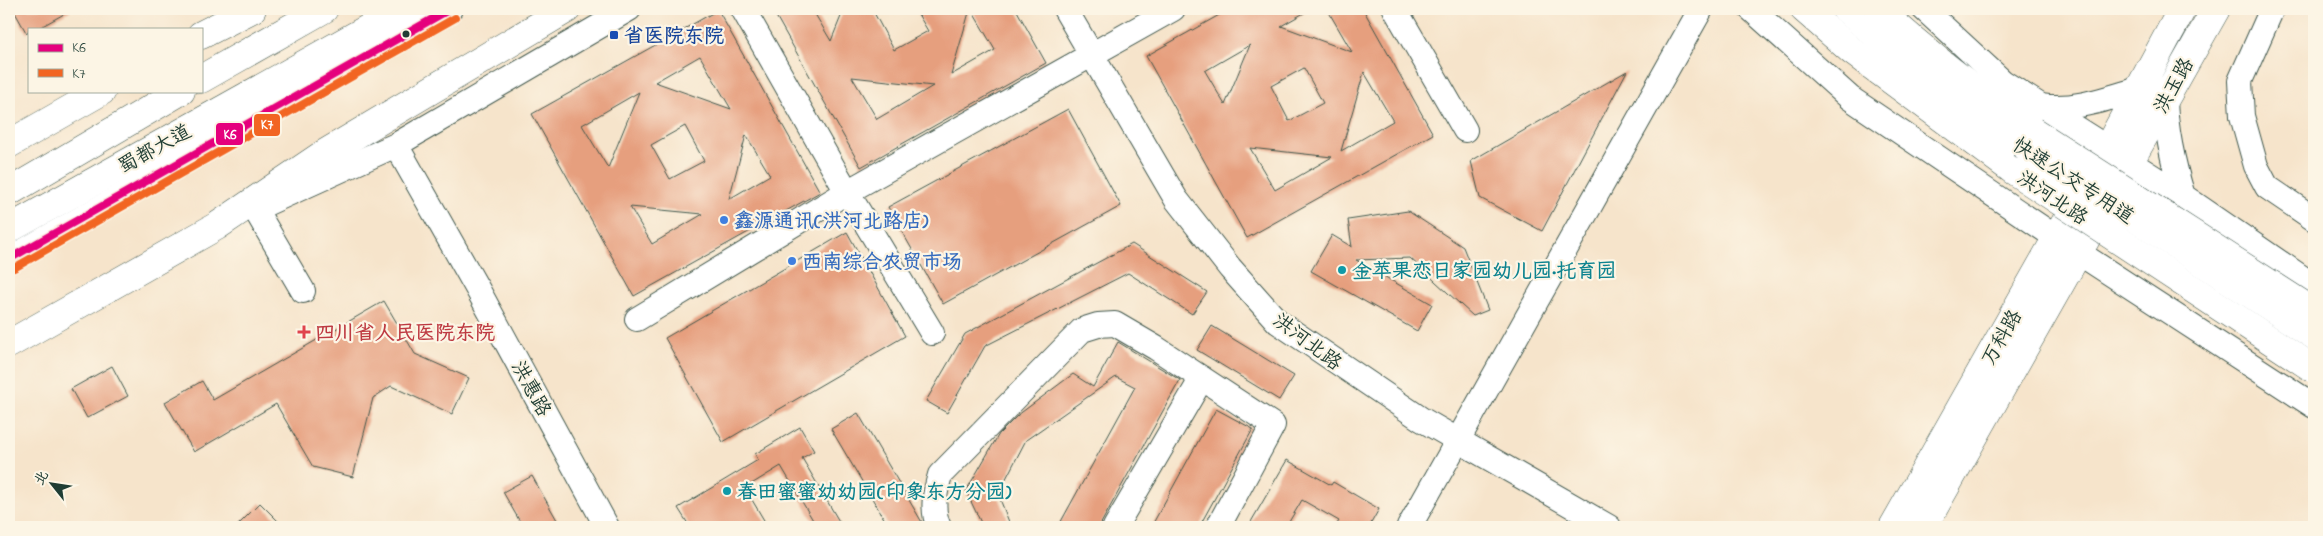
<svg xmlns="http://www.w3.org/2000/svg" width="2323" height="536" viewBox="0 0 2323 536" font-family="'Indie Flower','LXGW WenKai TC',sans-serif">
	<rect width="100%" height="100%" fill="#fcf5e5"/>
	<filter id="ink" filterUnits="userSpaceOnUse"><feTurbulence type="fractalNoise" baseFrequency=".02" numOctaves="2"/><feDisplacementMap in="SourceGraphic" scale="10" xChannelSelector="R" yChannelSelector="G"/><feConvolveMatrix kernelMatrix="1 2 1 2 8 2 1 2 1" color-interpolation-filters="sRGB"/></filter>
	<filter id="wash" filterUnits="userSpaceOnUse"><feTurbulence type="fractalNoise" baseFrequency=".0096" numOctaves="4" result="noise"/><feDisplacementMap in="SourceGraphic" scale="20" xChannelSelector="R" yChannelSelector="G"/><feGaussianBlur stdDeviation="1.12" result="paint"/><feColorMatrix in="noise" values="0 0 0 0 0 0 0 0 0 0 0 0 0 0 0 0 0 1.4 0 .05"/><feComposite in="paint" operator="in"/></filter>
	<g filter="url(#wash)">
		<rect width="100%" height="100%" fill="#f6e4cb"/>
		<g id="blocks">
			<path fill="#e69f7e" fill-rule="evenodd" d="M13 9H73L37 29H29L27 34Z
				M772 9H812L831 41 844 9H872L894 50 928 31 915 9H970L951 75 995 50 971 9H1016L1046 63 861 167ZM852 77 933 86 877 119Z
				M1230 9H1311L1281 26 1352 52 1327 9H1363L1433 134 1247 238 1146 56ZM1250 45 1225 105 1205 71ZM1304 68 1323 103 1289 121 1271 86ZM1364 72 1393 121 1341 151ZM1250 148 1332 157 1275 190Z
				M718 10 820 192 634 296 532 114ZM700 56 731 109 655 82ZM639 92 608 168 582 125ZM685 126 704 161 670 179 651 145ZM746 135 770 175 729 199ZM630 207 703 214 652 244Z
				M1627 71 1542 231 1480 198 1471 161Z
				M1068 109 1121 206 943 304 888 207Z
				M1408 211 1463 247 1488 310 1473 316 1410 258 1356 260 1432 304 1417 331 1311 271 1332 235 1352 247 1348 220Z
				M847 232 905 336 723 442 665 338Z
				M1132 244 1207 292 1192 314 1128 273 985 346 947 413 926 401 965 334Z
				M384 301 415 354 469 378 452 414 391 386 373 398 353 477 313 467 276 404 194 452 165 402 202 381 213 400Z
				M1212 326 1294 376 1279 400 1197 350Z
				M1118 342 1180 380 1099 527H1058L1135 387 1116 377 1026 440 998 494 1011 527H983L966 491 999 434 1018 415 1073 374 1093 387Z
				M112 366 128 396 87 418 71 389Z
				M1216 409 1253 429 1199 527H1151Z
				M858 413 923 524 924 527H889L831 429Z
				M800 427 814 451 802 458 840 523 832 527H817L781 466 745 488 768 527H690L678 508 758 460 755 454Z
				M1287 460 1331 485 1333 482 1379 509 1369 527H1335L1339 521 1302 500 1286 527H1248Z
				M532 476 561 527H523L503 492Z
				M260 503 284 527H236Z"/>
		</g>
	</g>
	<g filter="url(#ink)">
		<use href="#blocks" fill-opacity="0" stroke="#3f564b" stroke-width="1"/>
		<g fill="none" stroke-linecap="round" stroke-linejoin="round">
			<g stroke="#3f564b" stroke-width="26">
				<path id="minor" d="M743 9 847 192 932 333
					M1065 9 1176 199 1230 268 1278 322 1421 419 1609 527
					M1395 9 1465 130
					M1751 9 1850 98 2079 253 2314 406
					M1843 9C1898 59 1958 102 2020 145
					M1924 9 2003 82 2183 196 2314 286
					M2272 9 2240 81 2242 116 2256 166 2267 187 2314 219
					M2165 100C2166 133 2173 163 2183 196
					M2042 106C2074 111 2108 98 2139 89
					M396 145 477 288 607 527
					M257 208 396 145 629 9
					M255 209 303 291
					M9 259 450 9
					M637 319 847 192 1173 9
					M939 527C931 510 935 492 940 475L1082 330 1098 325 1115 324 1156 348 1273 425 1218 527
					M1115 527 1202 378
					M1409 527 1701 9"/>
			</g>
			<g stroke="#3f564b" stroke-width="29">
				<path id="major" d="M1804 9 1852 51 2014 171
					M1878 9C1926 53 1978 93 2033 131
					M201 35 252 9
					M9 144 102 91
					M9 344 217 226 322 155 567 9
					M1893 527 2108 147 2182 9
					M1923 527 2216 9"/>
			</g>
			<g stroke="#3f564b" stroke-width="29">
				<path id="highway" d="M201 79 324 9
					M9 192 181 91
					M9 229 403 9"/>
			</g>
			<use href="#minor" stroke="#fff" stroke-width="24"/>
			<use href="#major" stroke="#fff" stroke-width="28"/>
			<use href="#highway" stroke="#fff" stroke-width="28"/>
			<g stroke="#3f564b" stroke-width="26" stroke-linecap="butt">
				<path id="minor-bridge" d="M2020 145 2314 338"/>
			</g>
			<g stroke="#3f564b" stroke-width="29" stroke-linecap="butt">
				<path id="major-bridge" d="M2033 131 2314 312
					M2014 171 2314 369"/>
			</g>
			<use href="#minor-bridge" stroke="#fff" stroke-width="24"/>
			<use href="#major-bridge" stroke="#fff" stroke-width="28"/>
			<g stroke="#fcf5e5" stroke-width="11">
				<path id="bus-1" d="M9 259 450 9"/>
			</g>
			<g stroke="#fcf5e5" stroke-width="11">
				<path id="bus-2" d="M14 268 455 18"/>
			</g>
			<use href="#bus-1" stroke="#e5007d" stroke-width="8"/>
			<use href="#bus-2" stroke="#f26522" stroke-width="8"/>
		</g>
	</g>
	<circle fill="#1f3d34" stroke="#fcf5e5" stroke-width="2" cx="406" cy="34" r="4.5"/>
	<rect fill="#1a4fb4" stroke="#fcf5e5" stroke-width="2" x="609" y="30" width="10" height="10" rx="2.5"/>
	<g fill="#3f7fe0" stroke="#fcf5e5" stroke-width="2">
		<circle cx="724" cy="220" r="5"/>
		<circle cx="792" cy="261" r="5"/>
	</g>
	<g fill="#0f9aa8" stroke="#fcf5e5" stroke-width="2">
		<circle cx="1342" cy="270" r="5"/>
		<circle cx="727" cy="491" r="5"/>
	</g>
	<path fill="#e0444e" stroke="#fcf5e5" stroke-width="2" d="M301.5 324.5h5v5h5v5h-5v5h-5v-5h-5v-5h5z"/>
	<g text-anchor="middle" stroke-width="4.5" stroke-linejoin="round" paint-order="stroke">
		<g font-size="20" font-weight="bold" fill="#164399" stroke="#fcf5e5" text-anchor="start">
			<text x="624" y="42">省医院东院</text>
		</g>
		<g font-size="20" fill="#1f3d34" stroke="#fcf5e5">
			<text transform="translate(2173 85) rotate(-61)" y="7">洪玉路</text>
			<text transform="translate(154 148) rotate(-29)" y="7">蜀都大道</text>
			<text transform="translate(2074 180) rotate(33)" y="7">快速公交专用道</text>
			<text transform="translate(2053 197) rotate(34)" y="7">洪河北路</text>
			<text transform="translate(2001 337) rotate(-60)" y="7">万科路</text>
			<text transform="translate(1308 341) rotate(37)" y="7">洪河北路</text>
			<text transform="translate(532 388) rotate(61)" y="7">洪惠路</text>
		</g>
		<g font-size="20" font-weight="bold" fill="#366cbe" stroke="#fcf5e5" text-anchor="start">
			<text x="734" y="227">鑫源通讯(洪河北路店)</text>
			<text x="802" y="268">西南综合农贸市场</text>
		</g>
		<g font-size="20" font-weight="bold" fill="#0d838f" stroke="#fcf5e5" text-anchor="start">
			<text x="1352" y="277">金苹果恋日家园幼儿园·托育园</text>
			<text x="737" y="498">春田蜜蜜幼幼园(印象东方分园)</text>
		</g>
		<g font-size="20" font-weight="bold" fill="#be3a42" stroke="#fcf5e5" text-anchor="start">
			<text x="315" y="339">四川省人民医院东院</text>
		</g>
	</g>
	<g stroke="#fcf5e5" stroke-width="2">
		<rect x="253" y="113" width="28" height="24" rx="5" fill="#f26522"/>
		<rect x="215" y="122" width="29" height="24" rx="5" fill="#e5007d"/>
	</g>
	<g font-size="14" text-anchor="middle" font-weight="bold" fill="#fff">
		<text x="267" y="129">K7</text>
		<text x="230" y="139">K6</text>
	</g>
	<rect width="2323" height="536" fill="none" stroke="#fcf5e5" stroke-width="30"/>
	<rect x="28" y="28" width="175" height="65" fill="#fcf5e5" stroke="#a4ab9e"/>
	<rect x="38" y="44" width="25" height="8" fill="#e5007d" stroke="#a4ab9e"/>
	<text x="72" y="52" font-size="15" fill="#1f3d34">K6</text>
	<rect x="38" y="69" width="25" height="8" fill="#f26522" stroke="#a4ab9e"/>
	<text x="72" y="78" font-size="15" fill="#1f3d34">K7</text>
	<g transform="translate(52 484) rotate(300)" stroke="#fcf5e5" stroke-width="4" paint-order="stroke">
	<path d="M0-4L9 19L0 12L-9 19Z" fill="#1f3d34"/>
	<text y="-8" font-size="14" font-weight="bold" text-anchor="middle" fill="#1f3d34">北</text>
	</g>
</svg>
